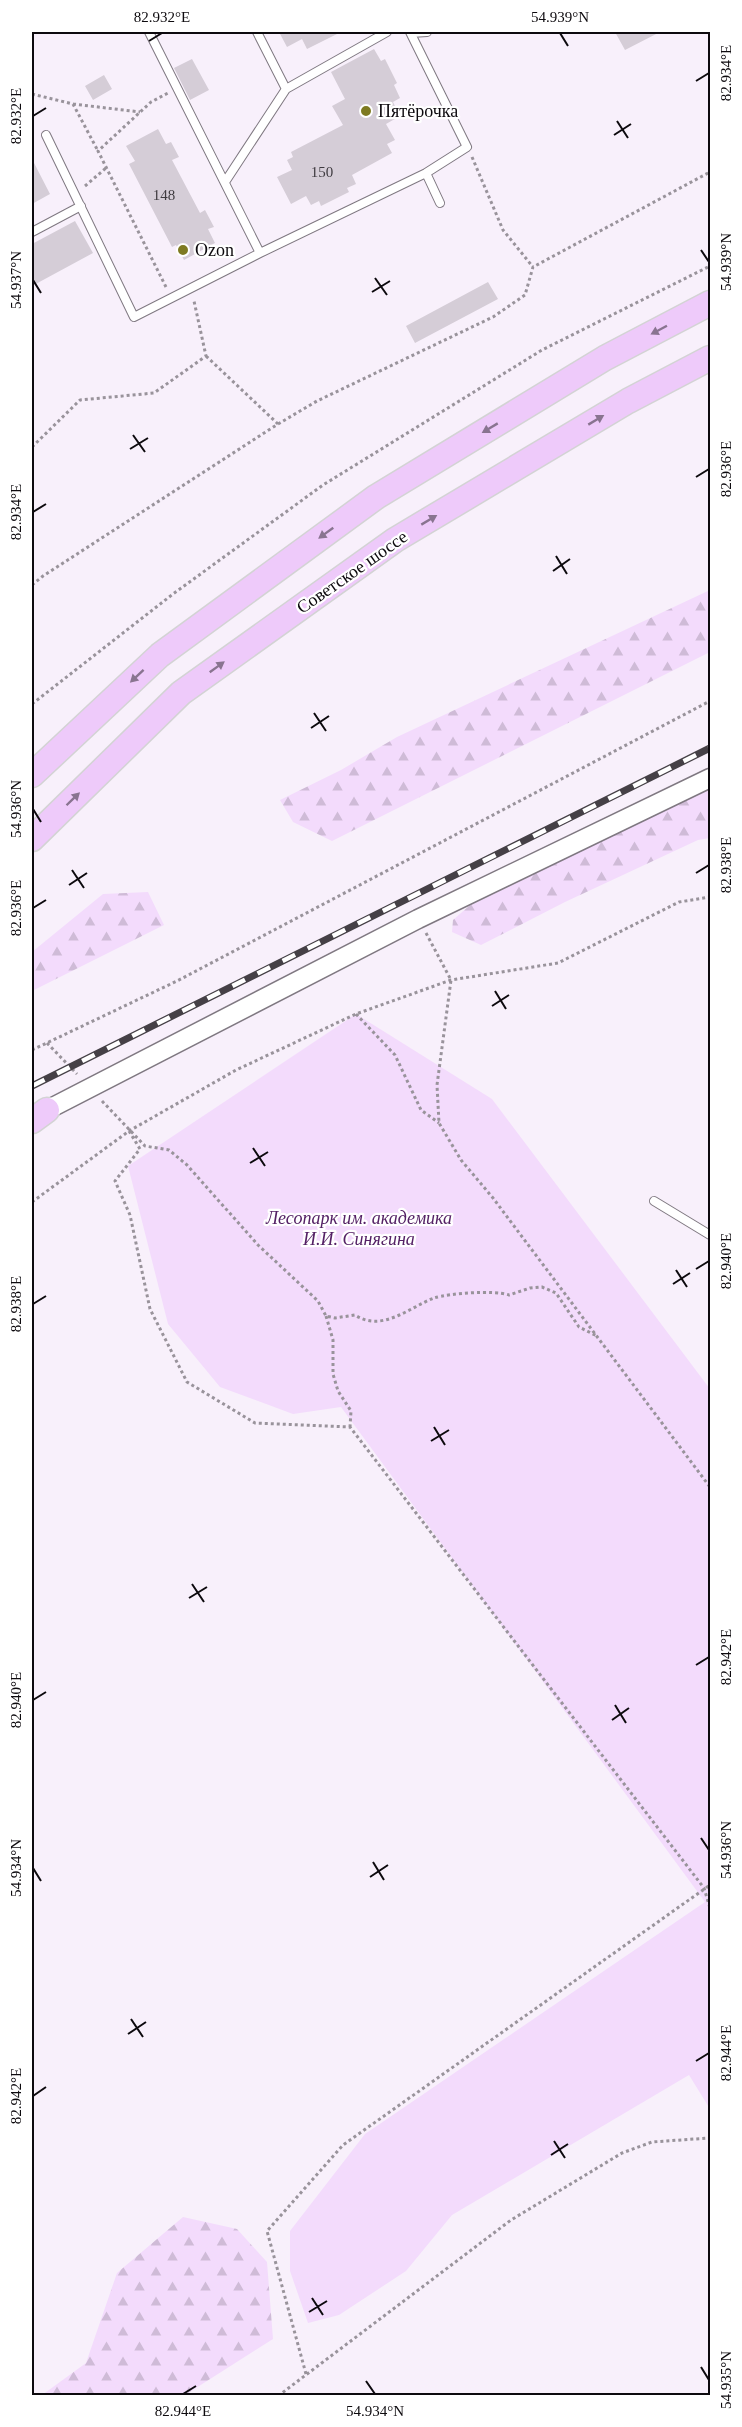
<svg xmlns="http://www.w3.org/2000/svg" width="742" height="2427" viewBox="0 0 742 2427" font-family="'Times New Roman',serif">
	<defs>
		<pattern id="forest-firs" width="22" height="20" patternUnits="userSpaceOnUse" patternTransform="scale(1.5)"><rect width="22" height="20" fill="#f3dbfc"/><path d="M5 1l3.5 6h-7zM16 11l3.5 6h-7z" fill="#cfbbd7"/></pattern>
	</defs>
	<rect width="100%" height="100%" fill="#f8f0fb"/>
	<path fill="#f3dbfc" d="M356 1014 492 1099 710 1389V2109L689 2075 452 2215 406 2271 339 2315 308 2323 290 2271V2231L365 2134 705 1902 341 1407 293 1414 220 1387 168 1324 128 1166Z"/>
	<path fill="url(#forest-firs)" d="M710 590V652L332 841 293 822 280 800 341 770 397 737Z
		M710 788V838L698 840 565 902 481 945 452 932 453 920 469 906Z
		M148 892 164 925 32 991V952L103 894Z
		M183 2217 237 2229 267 2262 273 2339 185 2395H42L86 2363 117 2273Z"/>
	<path fill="#d5cdd7" d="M279 32H341L307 49 302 39 287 47Z
		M615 32H660L625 50Z
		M374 49 381 61 385 59 397 83 394 85 400 98 393 102 400 116 386 124 395 140 387 144 392 153 352 175 356 184 347 188 349 192 321 206 319 201 311 205 306 196 291 204 277 177 292 170 287 160 293 157 291 152 343 125 332 106 345 99 331 72Z
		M192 59 209 90 190 100 174 68Z
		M104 75 112 89 93 100 85 86Z
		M158 129 166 144 171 142 179 157 172 160 200 213 205 210 214 227 208 229 215 243 184 260 176 245 172 247 129 164 135 161 126 146Z
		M32 159 50 194 32 204Z
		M75 221 93 253 32 286V244Z
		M488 282 498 299 415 343 406 326Z"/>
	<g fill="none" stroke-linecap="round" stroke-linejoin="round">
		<g stroke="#7f7881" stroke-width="10">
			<path id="service" d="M149 32 260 253
				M257 32 286 89 387 32
				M411 33 427 32
				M46 135 134 317 260 253 426 173 467 147 410 32
				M426 173 440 203
				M225 182 286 89
				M32 232 81 206
				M654 1201 710 1235"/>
		</g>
		<g stroke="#7f7881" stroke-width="21">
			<path id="tertiary" d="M47 1110 418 919 710 778"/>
		</g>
		<g stroke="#d3d3d4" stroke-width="27">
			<path id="trunk" d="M32 775 160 655 376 497 605 358 710 303
				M32 839 181 693 395 540 628 401 710 358
				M32 1121 47 1110"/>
		</g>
		<path stroke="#99939b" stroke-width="3" stroke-dasharray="3 3" stroke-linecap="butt" d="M32 94 73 104 98 151
			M73 104 140 112
			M472 157 503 230 533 267
			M85 186 106 168
			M166 287 98 151 151 102 168 93
			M278 424 317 401 493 317 525 295 533 267 710 172
			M32 447 80 400 154 393 206 356 194 301
			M32 585 43 576 278 424 206 356
			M32 704 173 594 323 485 542 350 710 266
			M426 933 451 980 437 1085 439 1123 461 1160 493 1198 710 1487
			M356 1014 395 1055 421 1110 439 1123
			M47 1043 77 1074
			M32 1050 177 981 710 701
			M102 1101 145 1146 169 1150 187 1165 258 1245 318 1301 326 1316 335 1318 355 1315C382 1333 410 1307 434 1298 450 1293 495 1290 509 1295L530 1288 542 1287 556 1293 579 1327 597 1336
			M129 1131 140 1149 115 1181 130 1215 150 1309 187 1382 255 1423 350 1427 704 1888 710 1908
			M32 1202 129 1131 236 1070 356 1014 451 980 558 963 679 902 710 897
			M326 1316 333 1340V1374L338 1391 351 1411 350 1427
			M306 2374 267 2231 343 2145 710 1885
			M278 2396 511 2220 622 2153 652 2142 709 2138"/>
		<use href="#service" stroke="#fff" stroke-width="8"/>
		<use href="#tertiary" stroke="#fff" stroke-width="18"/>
		<use href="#trunk" stroke="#eecafa" stroke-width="24"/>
		<g stroke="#454046" stroke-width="7">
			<path id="rail" d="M32 1086 710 748"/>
		</g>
		<use href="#rail" stroke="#fff" stroke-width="4.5" stroke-dasharray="14" stroke-linecap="butt"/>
	</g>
	<defs><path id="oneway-solid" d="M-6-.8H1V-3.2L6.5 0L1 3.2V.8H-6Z" transform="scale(1.5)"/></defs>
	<g fill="#897490">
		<use href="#oneway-solid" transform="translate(659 330) rotate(152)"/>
		<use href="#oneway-solid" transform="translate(596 420) rotate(-31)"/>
		<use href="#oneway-solid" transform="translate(490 428) rotate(149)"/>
		<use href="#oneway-solid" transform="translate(429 520) rotate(-31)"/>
		<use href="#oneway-solid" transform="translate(326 533) rotate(144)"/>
		<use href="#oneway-solid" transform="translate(217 667) rotate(-36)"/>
		<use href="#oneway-solid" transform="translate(137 676) rotate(137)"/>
		<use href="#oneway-solid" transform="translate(73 799) rotate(-44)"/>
	</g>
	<path fill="none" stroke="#0d0a0e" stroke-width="2" d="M560 33 568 46M149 41 162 33M696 81 709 73M33 116 46 108M617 121 628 138M614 135 631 124M701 250 709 262M375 278 387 295M33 280 41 293M372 292 390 281M133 435 145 452M130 449 148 438M696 477 709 469M33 512 46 504M556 556 567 574M553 571 570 559M314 713 326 731M311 728 329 716M33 809 41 822M72 870 84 888M696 873 709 865M69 885 87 873M33 908 46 900M495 991 506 1009M492 1006 509 995M253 1148 265 1166M250 1163 268 1152M696 1269 709 1261M676 1270 687 1287M673 1284 690 1273M33 1304 46 1296M434 1427 445 1445M431 1441 449 1430M192 1584 204 1602M189 1598 207 1587M696 1665 709 1657M33 1700 46 1692M615 1705 626 1723M612 1720 629 1708M701 1838 709 1850M373 1862 384 1880M33 1868 41 1881M370 1877 388 1865M131 2019 143 2037M128 2034 146 2022M696 2061 709 2053M33 2096 46 2087M554 2141 565 2158M551 2155 568 2144M312 2298 323 2315M309 2312 327 2301M701 2367 709 2380M366 2381 375 2394M183 2394 196 2386"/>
	<g fill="#7e7a21" stroke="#fff" stroke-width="2">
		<circle cx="366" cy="111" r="6"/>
		<circle cx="183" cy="250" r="6"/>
	</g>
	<g text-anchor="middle" stroke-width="4.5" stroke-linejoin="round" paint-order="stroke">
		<g font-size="15" fill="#3f3b40">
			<text x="322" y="177">150</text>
			<text x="164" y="200">148</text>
		</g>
		<g font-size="18" fill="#0d0a0e" stroke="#fff" text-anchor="start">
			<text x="378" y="117">Пятёрочка</text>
			<text x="195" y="256">Ozon</text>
		</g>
		<g font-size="18" fill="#0d0a0e" stroke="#fff">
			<text transform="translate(352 572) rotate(-35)" y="6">Советское шоссе</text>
		</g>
		<g font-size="18" font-style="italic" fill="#542165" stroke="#fff">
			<text x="359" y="1224">Лесопарк им. академика<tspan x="359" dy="21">И.И. Синягина</tspan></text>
		</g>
	</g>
	<rect width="742" height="2427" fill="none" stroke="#ffffff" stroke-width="66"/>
	<rect x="33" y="33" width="676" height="2361" fill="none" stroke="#0d0a0e" stroke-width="2"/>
	<g font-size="15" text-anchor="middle" fill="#0d0a0e">
		<text x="162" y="22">82.932°E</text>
		<text x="560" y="22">54.939°N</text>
		<text transform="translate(726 73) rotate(-90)" y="5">82.934°E</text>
		<text transform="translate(16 116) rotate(-90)" y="5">82.932°E</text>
		<text transform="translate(726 262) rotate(-90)" y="5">54.939°N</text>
		<text transform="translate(16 280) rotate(-90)" y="5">54.937°N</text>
		<text transform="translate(726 469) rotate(-90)" y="5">82.936°E</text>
		<text transform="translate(16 512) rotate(-90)" y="5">82.934°E</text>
		<text transform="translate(16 809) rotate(-90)" y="5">54.936°N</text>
		<text transform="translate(726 865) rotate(-90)" y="5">82.938°E</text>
		<text transform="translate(16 908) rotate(-90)" y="5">82.936°E</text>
		<text transform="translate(726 1261) rotate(-90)" y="5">82.940°E</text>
		<text transform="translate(16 1304) rotate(-90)" y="5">82.938°E</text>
		<text transform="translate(726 1657) rotate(-90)" y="5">82.942°E</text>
		<text transform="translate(16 1700) rotate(-90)" y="5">82.940°E</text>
		<text transform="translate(726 1850) rotate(-90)" y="5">54.936°N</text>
		<text transform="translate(16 1868) rotate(-90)" y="5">54.934°N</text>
		<text transform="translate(726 2053) rotate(-90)" y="5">82.944°E</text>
		<text transform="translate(16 2096) rotate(-90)" y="5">82.942°E</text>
		<text transform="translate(726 2380) rotate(-90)" y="5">54.935°N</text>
		<text x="183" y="2416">82.944°E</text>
		<text x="375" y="2416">54.934°N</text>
	</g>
</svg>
